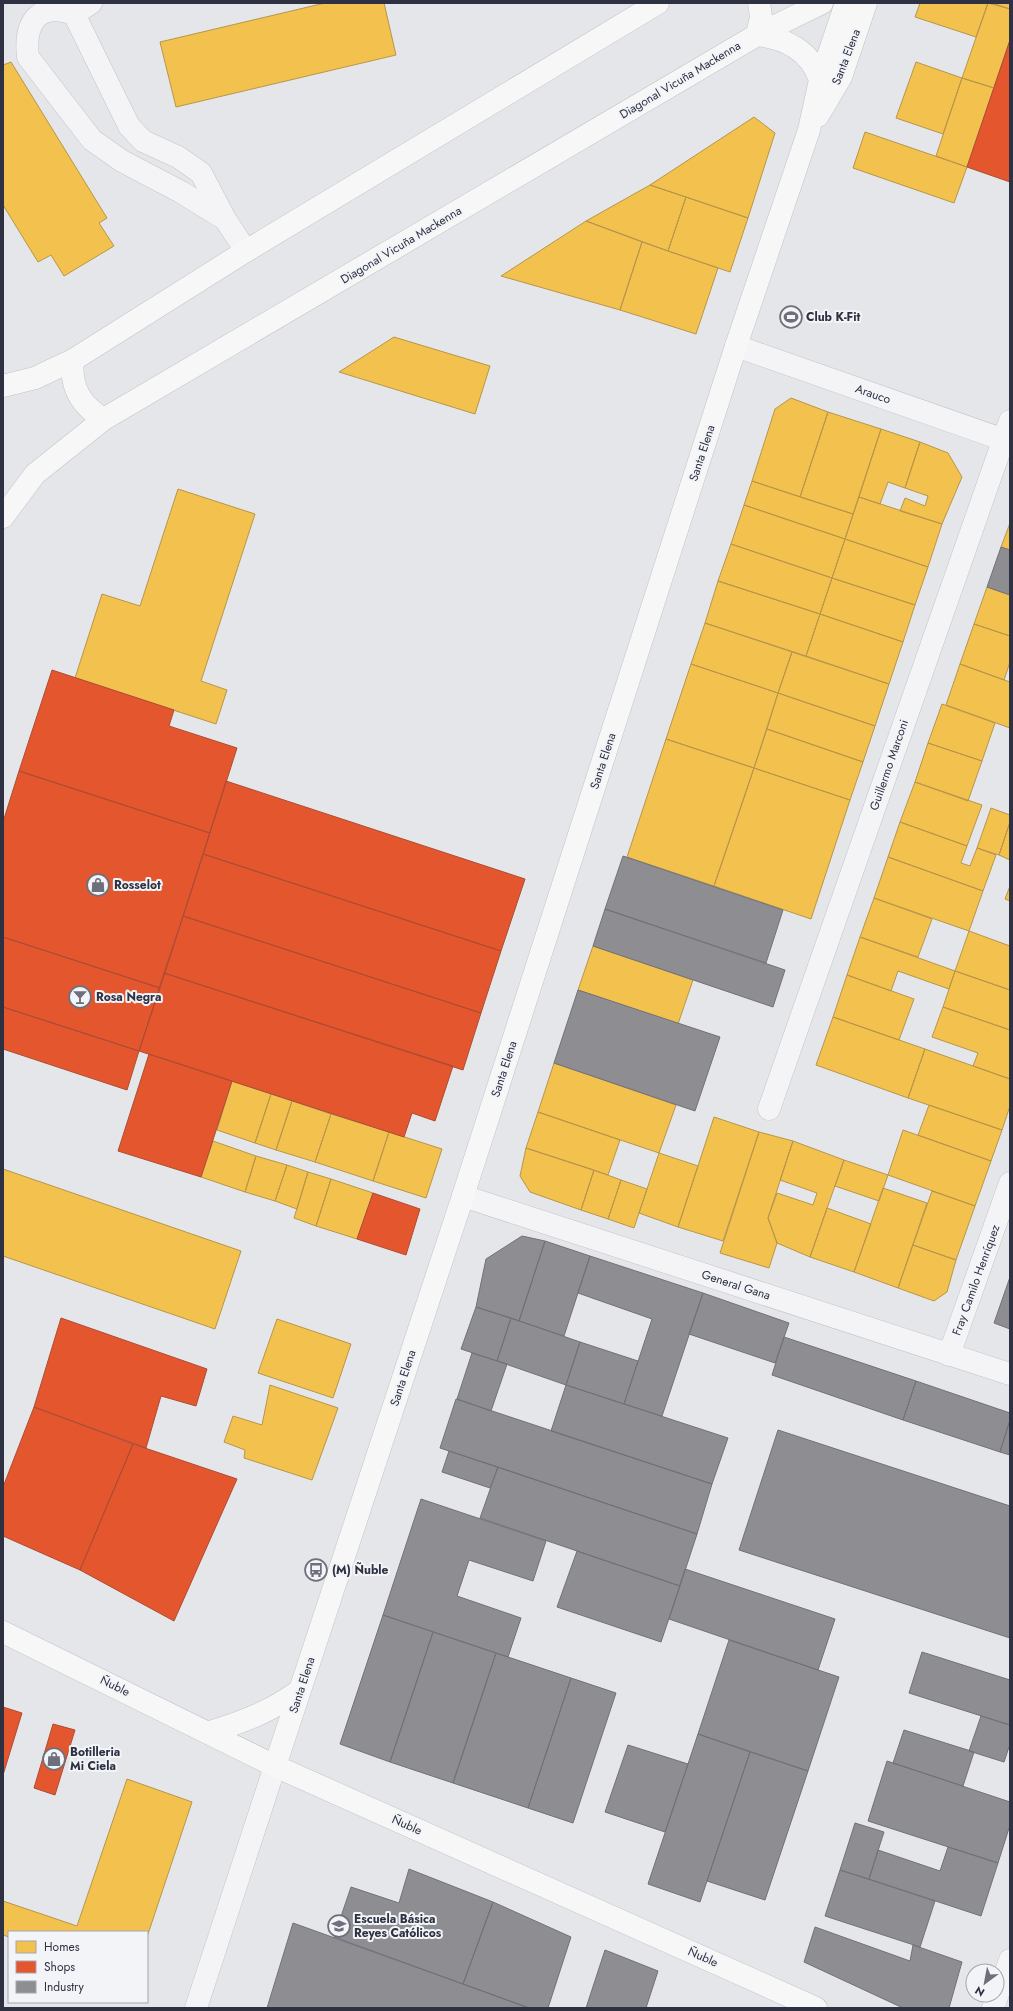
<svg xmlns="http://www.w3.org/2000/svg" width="1013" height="2011" viewBox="0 0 1013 2011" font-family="Jost,sans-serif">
	<rect width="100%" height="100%" fill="#e5e6e9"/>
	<path fill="#f2c14e" stroke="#b7964a" d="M325 3H384L396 55 176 107 160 42Z
		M920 3H988L976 37 915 17Z
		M988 3 1010 9V40L994 88 962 78Z
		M992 3H1010V9Z
		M11 62 107 218 99 223 114 246 64 276 51 255 38 262 3 205V65Z
		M916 62 962 78 943 134 896 118Z
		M962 78 994 88 967 167 936 156Z
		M754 117 775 133 748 218 650 185Z
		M865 132 967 167 954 203 853 168Z
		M650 185 686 197 668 251 586 221Z
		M686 197 748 218 730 272 668 251Z
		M586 221 642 242 620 310 501 276Z
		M642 242 718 268 696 334 620 310Z
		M394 337 490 366 475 414 339 372Z
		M791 398 828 412 800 497 752 481 775 409Z
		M828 412 881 429 853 514 800 497Z
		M881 429 920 442 905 488 888 482 880 504 859 497Z
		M920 442 948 453 962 477 942 524 900 511 905 498 925 506 928 496 905 488Z
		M752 481 853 514 845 539 744 505Z
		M178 489 255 514 201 681 227 690 216 724 75 678 102 594 140 606Z
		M859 497 942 524 928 567 845 539Z
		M744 505 845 539 832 578 731 544Z
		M1010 523V550L1001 547Z
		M845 539 928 567 915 605 832 578Z
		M731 544 832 578 820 614 718 581Z
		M832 578 915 605 903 642 820 614Z
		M718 581 820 614 806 656 705 623Z
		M987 587 1010 595V636L974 624Z
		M820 614 903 642 889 684 806 656Z
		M705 623 792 652 778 693 691 664Z
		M974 624 1010 636V662L1004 680 960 664Z
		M792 652 889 684 875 726 778 693Z
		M691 664 778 693 754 768 666 739Z
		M960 664 1010 682V728L946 705Z
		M778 693 875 726 863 762 767 729Z
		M942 704 995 723 982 761 928 743Z
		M767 729 863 762 850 800 754 768Z
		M666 739 754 768 714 886 627 857Z
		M928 743 982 761 968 801 915 782Z
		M754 768 850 800 811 919 714 886Z
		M915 782 982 805 967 846 900 822Z
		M991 808 1010 815V822L999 855 977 848Z
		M900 822 967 846 961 863 970 866 977 848 996 855 983 891 888 857Z
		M1010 822V860L999 855Z
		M888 857 983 891 969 931 874 898Z
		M1010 886V901L1005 899Z
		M874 898 932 919 918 957 860 937Z
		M969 931 1010 946V990L955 971Z
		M860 937 955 971 949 989 898 971 891 991 847 975Z
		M593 946 693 980 678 1024 578 990Z
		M955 971 1010 990V1030L943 1007Z
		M847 975 914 999 899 1040 833 1017Z
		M943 1007 1010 1030V1079L973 1066 978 1053 932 1037Z
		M833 1017 925 1049 908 1098 816 1065Z
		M925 1049 1010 1079V1106L1002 1130 908 1098Z
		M554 1063 676 1105 659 1153 538 1112Z
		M232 1081 271 1094 255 1143 217 1130Z
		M271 1094 292 1101 276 1150 255 1143Z
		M292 1101 331 1114 315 1162 276 1150Z
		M929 1105 1002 1130 991 1161 918 1135Z
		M538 1112 620 1140 608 1175 526 1148Z
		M331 1114 389 1132 373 1181 315 1162Z
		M714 1117 759 1132 723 1241 678 1227Z
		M903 1130 991 1161 975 1206 888 1175Z
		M389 1132 442 1149 426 1198 373 1181Z
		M759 1132 793 1141 768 1218 777 1243 769 1268 720 1253Z
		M213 1141 256 1156 245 1192 201 1177Z
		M793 1141 844 1160 810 1257 777 1243 768 1218 777 1193 813 1205 817 1193 780 1180Z
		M526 1148 594 1170 581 1210 530 1192 520 1176Z
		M659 1153 698 1166 678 1227 639 1213Z
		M256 1156 287 1165 275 1201 245 1192Z
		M844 1160 888 1175 879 1201 835 1186Z
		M287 1165 308 1172 297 1209 275 1201Z
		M3 1169 241 1251 215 1329 3 1256Z
		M594 1170 621 1180 608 1219 581 1210Z
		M308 1172 331 1179 316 1226 294 1218Z
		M331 1179 373 1193 357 1239 316 1226Z
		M621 1180 647 1189 634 1228 608 1219Z
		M883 1188 927 1203 898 1288 854 1272Z
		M932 1191 975 1206 956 1260 913 1245Z
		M827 1208 871 1224 854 1272 810 1257Z
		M913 1245 956 1260 947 1292 934 1301 898 1288Z
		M277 1319 351 1344 333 1398 258 1373Z
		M270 1385 338 1408 312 1480 244 1458 245 1450 224 1442 233 1416 262 1425Z
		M127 1779 192 1802 147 1937V1932H9V1937L3 1935V1901L77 1926Z"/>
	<path fill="#e4572e" stroke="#ad4c34" d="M1010 40V182L967 167Z
		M52 670 174 710 169 726 237 748 210 833 19 771Z
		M19 771 210 833 160 988 3 937V822Z
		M226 781 525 879 501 951 203 854Z
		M203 854 501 951 481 1013 183 916Z
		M183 916 481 1013 463 1070 164 973Z
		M3 937 160 988 139 1051 3 1007Z
		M164 973 453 1066 435 1121 412 1113 404 1137 139 1051Z
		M3 1007 139 1051 127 1090 3 1049Z
		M149 1054 232 1081 201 1177 118 1151Z
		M373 1193 420 1209 406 1255 357 1239Z
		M61 1318 207 1369 196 1406 161 1396 146 1448 34 1407Z
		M34 1407 133 1444 80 1570 3 1536V1487Z
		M133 1444 237 1479 174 1621 80 1570Z
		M3 1707 22 1713 3 1775Z
		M53 1724 75 1730 55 1795 34 1788Z"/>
	<path fill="#8d8d92" stroke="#70717a" d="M1001 547 1010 550V595L987 587Z
		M623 856 783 910 766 963 605 909Z
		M605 909 785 970 773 1007 593 946Z
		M578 990 720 1037 695 1111 554 1063Z
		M522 1236 545 1241 519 1321 476 1307 486 1259Z
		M545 1241 590 1256 564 1336 519 1321Z
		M590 1256 703 1293 662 1416 624 1404 652 1319 578 1293Z
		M1010 1277V1329L994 1323Z
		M703 1293 789 1323 775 1363 689 1334Z
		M476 1307 511 1318 497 1361 461 1349Z
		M511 1318 580 1342 566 1385 497 1361Z
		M784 1337 916 1381 903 1420 772 1375Z
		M580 1342 638 1361 624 1404 566 1385Z
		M472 1353 507 1364 491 1411 457 1399Z
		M916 1381 1010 1413V1420L1000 1452 903 1420Z
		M566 1385 728 1438 712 1484 551 1431Z
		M456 1399 712 1484 697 1534 440 1448Z
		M1010 1420V1455L1000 1452Z
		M778 1430 1010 1506V1638L739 1550Z
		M449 1451 498 1467 490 1488 442 1472Z
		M498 1467 697 1534 680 1586 480 1518Z
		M421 1499 546 1541 533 1581 469 1560 457 1596 521 1618 508 1657 383 1615Z
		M577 1551 680 1586 661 1642 557 1607Z
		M685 1569 835 1619 818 1670 669 1619Z
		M383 1615 433 1632 390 1762 340 1744Z
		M433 1632 496 1653 453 1783 390 1762Z
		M729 1640 839 1677 808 1771 698 1734Z
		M922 1652 1010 1680V1725L909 1693Z
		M496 1653 571 1678 528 1808 453 1783Z
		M571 1678 616 1693 573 1823 528 1808Z
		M981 1716 1010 1725V1744L1004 1762 969 1751Z
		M904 1730 974 1752 963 1786 893 1763Z
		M698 1734 750 1752 700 1902 648 1884Z
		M628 1745 688 1764 665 1832 605 1812Z
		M750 1752 808 1771 765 1900 707 1881Z
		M887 1761 1010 1802V1825L998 1863 868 1821Z
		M855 1823 884 1832 869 1879 840 1870Z
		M948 1847 998 1863 981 1916 869 1879 878 1850 940 1871Z
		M409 1869 493 1902 463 1984 334 1937 351 1887 399 1903Z
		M840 1870 935 1901 920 1947 825 1916Z
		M493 1902 571 1937 548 2008H529L463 1984Z
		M293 1923 463 1984 529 2008H267Z
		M815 1927 910 1961 913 1945 962 1962 949 2008H903L804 1962Z
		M605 1950 658 1971 646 2008H586Z"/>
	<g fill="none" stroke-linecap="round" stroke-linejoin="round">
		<g stroke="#c3c4c7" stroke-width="23">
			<path id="minor" d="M74 14 91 3
				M225 219 181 192 122 161 92 140 28 57C24 23 38 1 74 14L129 126 143 141 178 157 201 173 225 219 246 251
				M736 346 1010 442
				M769 1109 1010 421
				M463 1196 1010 1374
				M949 1355 1010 1183
				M196 2008 275 1766
				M993 2008 1010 1960"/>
		</g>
		<g stroke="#c2c3c6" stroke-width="23">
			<path id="major" d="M757 35C785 38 811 51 820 80
				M757 35 761 17 759 3
				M818 116 841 77 866 3
				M73 360C70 387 81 406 104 419
				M3 386 35 378 73 360 246 251 658 3
				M3 517 35 474 104 419 757 35 822 3
				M3 1632 275 1766 816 2008
				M210 1732C243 1722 272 1711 300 1690
				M275 1766 463 1196 736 346 809 130 820 80 846 3"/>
		</g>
		<use href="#minor" stroke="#f4f4f6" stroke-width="22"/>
		<use href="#major" stroke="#f7f7f8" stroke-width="22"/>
	</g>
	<defs>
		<g id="stadium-ring" transform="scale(1.15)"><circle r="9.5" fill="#f3f4f8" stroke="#6d707c" stroke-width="1.5"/><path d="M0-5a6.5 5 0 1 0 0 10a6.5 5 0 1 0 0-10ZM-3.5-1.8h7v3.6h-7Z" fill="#6d707c"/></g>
		<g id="shop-ring" transform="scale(1.15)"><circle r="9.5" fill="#f3f4f8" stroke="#6d707c" stroke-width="1.5"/><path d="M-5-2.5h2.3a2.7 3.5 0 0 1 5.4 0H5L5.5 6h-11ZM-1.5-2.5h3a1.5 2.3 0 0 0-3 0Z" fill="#6d707c"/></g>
		<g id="bar-ring" transform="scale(1.15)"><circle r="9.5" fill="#f3f4f8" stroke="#6d707c" stroke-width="1.5"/><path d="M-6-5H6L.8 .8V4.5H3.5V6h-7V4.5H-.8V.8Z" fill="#6d707c"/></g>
		<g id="bus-ring" transform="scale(1.15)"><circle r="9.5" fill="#f3f4f8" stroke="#6d707c" stroke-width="1.5"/><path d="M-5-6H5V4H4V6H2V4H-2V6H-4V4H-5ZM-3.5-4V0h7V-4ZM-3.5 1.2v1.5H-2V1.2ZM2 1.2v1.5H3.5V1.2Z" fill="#6d707c"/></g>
		<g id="school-ring" transform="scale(1.15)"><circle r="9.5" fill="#f3f4f8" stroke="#6d707c" stroke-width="1.5"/><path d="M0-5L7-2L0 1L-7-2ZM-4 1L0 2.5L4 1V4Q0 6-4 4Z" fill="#6d707c"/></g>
	</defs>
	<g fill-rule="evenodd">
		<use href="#stadium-ring" x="791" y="317"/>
		<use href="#shop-ring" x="98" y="885"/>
		<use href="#bar-ring" x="80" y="997"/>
		<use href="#bus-ring" x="316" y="1570"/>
		<use href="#shop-ring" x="54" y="1759"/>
		<use href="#school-ring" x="339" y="1926"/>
	</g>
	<g text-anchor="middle" stroke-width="4" stroke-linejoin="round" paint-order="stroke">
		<g font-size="12" fill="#2d3141" stroke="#f3f4f8">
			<text transform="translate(846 57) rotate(-69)" y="4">Santa Elena</text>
			<text transform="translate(680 80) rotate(-31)" y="4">Diagonal Vicuña Mackenna</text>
			<text transform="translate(401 245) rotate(-31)" y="4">Diagonal Vicuña Mackenna</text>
			<text transform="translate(873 394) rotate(19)" y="4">Arauco</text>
			<text transform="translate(702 453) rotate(-72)" y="4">Santa Elena</text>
			<text transform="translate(603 761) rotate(-72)" y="4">Santa Elena</text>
			<text transform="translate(889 765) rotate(-71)" y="4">Guillermo Marconi</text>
			<text transform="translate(504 1069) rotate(-72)" y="4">Santa Elena</text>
			<text transform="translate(976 1280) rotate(-70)" y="4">Fray Camilo Henríquez</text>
			<text transform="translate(736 1285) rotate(18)" y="4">General Gana</text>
			<text transform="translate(403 1378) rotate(-72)" y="4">Santa Elena</text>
			<text transform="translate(302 1685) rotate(-72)" y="4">Santa Elena</text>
			<text transform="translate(115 1686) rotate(26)" y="4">Ñuble</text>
			<text transform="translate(407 1825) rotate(24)" y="4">Ñuble</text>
			<text transform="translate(703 1957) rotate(24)" y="4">Ñuble</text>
		</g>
		<g font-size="12" font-weight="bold" fill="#2d3141" stroke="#f3f4f8" text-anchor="start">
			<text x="806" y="321">Club K-Fit</text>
			<text x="114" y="889">Rosselot</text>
			<text x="96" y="1001">Rosa Negra</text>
			<text x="332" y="1574">(M) Ñuble</text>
			<text x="70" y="1756">Botilleria<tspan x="70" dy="14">Mi Ciela</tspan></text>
			<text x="354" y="1923">Escuela Básica<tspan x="354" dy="14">Reyes Católicos</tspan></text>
		</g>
	</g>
	<rect width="1013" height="2011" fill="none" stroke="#2d3141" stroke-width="8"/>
	<rect x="8" y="1931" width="140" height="72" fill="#f3f4f8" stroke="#a4a6af"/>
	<rect x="16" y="1941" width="20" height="12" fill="#f2c14e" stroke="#a4a6af"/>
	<text x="44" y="1951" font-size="12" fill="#2d3141">Homes</text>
	<rect x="16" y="1961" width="20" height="12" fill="#e4572e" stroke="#a4a6af"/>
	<text x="44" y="1971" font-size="12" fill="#2d3141">Shops</text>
	<rect x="16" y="1981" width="20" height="12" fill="#8d8d92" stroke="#a4a6af"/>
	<text x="44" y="1991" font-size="12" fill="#2d3141">Industry</text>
	<g transform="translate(985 1983) rotate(212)"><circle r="19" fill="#f3f4f8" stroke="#a4a6af"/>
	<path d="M0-3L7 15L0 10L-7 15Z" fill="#6d707c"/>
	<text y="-6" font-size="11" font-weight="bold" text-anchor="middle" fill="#2d3141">N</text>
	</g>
</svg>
